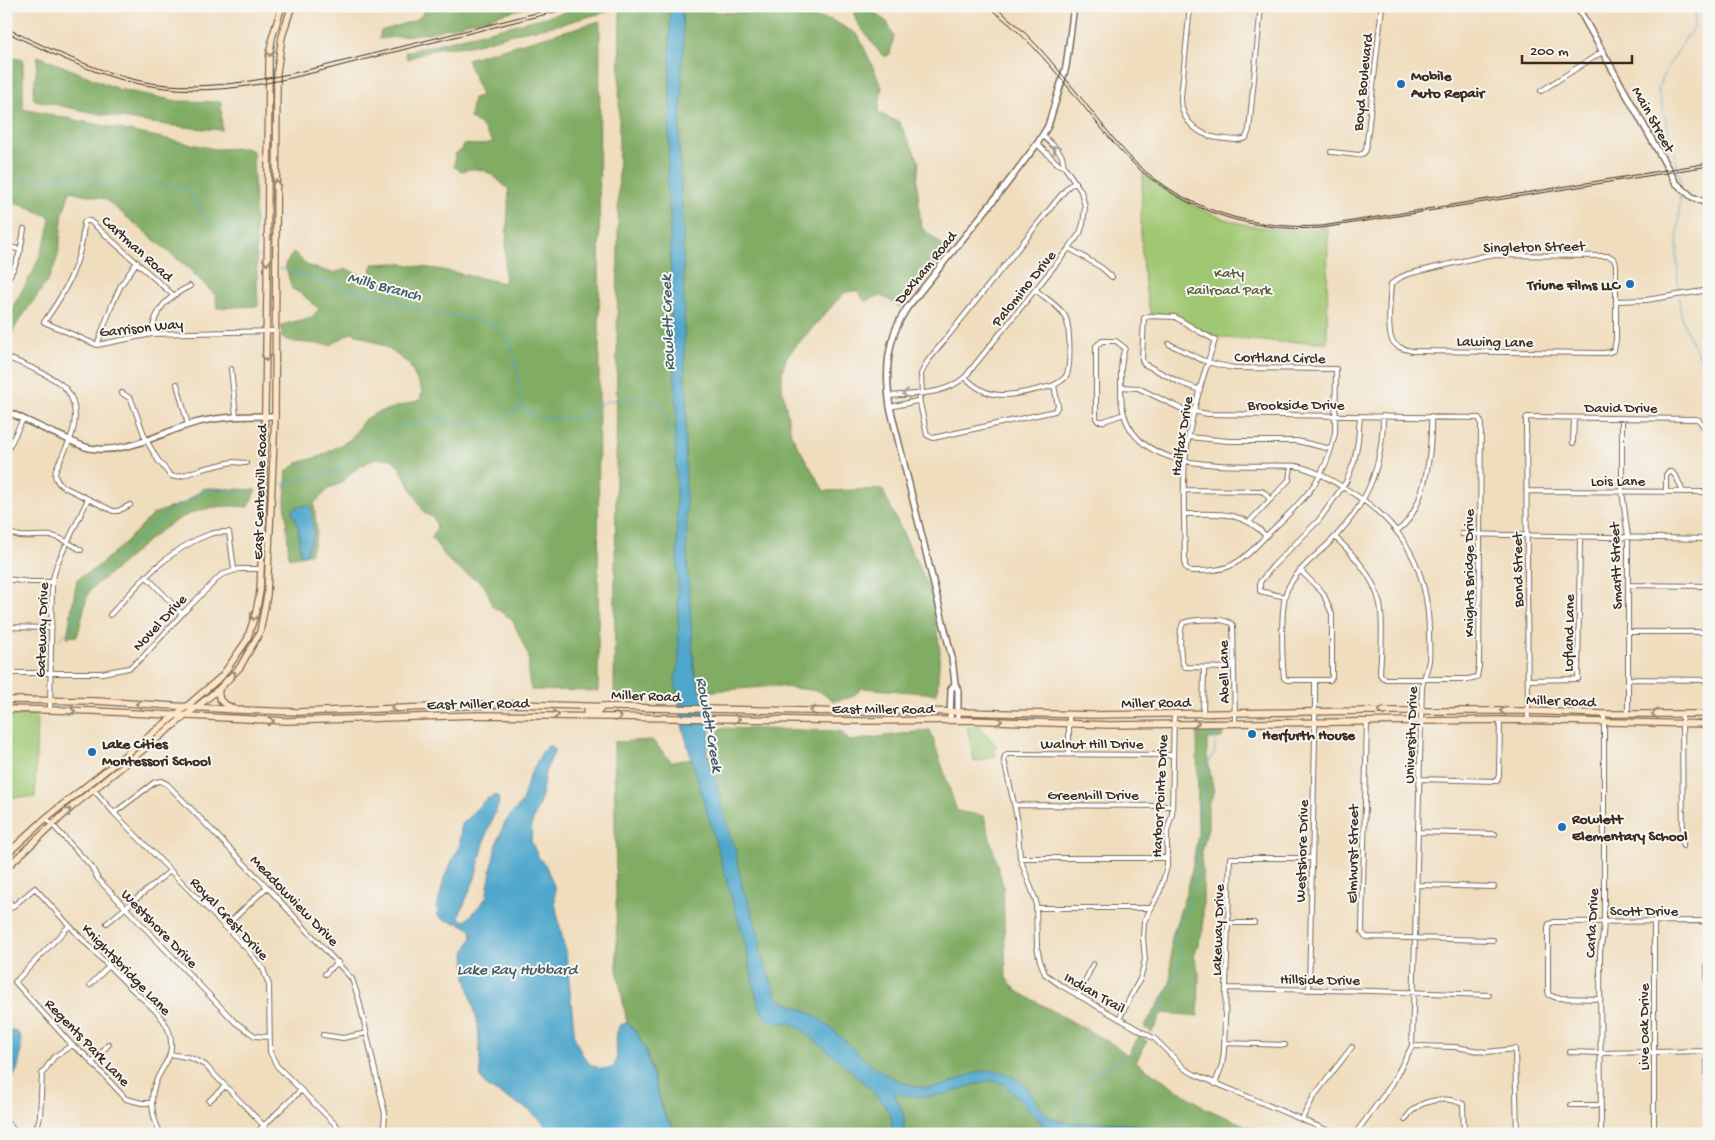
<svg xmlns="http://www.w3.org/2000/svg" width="1715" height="1140" viewBox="0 0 1715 1140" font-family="'Gochi Hand',sans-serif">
	<rect width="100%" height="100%" fill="#f6f6f2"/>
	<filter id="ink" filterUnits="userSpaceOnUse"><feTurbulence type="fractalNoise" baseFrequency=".02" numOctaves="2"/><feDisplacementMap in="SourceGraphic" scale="10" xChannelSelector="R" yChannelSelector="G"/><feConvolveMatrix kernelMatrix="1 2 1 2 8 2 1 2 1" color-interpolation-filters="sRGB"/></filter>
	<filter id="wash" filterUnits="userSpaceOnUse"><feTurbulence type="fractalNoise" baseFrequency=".0096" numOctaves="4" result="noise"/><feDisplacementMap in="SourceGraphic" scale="20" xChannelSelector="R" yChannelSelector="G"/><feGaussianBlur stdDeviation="1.12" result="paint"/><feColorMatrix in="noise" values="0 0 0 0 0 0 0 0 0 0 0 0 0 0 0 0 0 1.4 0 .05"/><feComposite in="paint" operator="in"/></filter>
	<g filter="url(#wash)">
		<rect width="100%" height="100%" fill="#f0ddbd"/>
		<path fill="#a0c772" stroke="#6e7848" d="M1143 173C1178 201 1221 223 1266 228 1286 231 1307 229 1328 228L1327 342H1278L1223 338 1200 331 1186 321 1174 315 1151 314C1139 269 1140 219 1143 173Z
			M6 713H37L35 797H6Z
			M967 726H980L997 747 994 751 996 756 974 762Z"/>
		<path fill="#80ac64" stroke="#5e6b41" d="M422 6H532L429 33 379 39 381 31 416 20 423 14Z
			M590 6H608L609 11 558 25 520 32 470 46 438 48 407 59 405 52Z
			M620 6H691L692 11 798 15 832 20 858 35 882 87 878 113 899 122 919 161 917 184 921 227 948 250 901 308C883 297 884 292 865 302L858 291H852L844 293 787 356 782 371V387L791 434 824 491 882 489 932 594 940 651 937 694 862 688 852 697 834 701 819 691 775 686 614 699Z
			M770 6H850L847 9 837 10Z
			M852 6H865L887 22 894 37 890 54 885 57 880 53 856 21Z
			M600 21 598 691 531 690 528 674 529 657 512 619 492 606C485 577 478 583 457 568 448 562 439 547 432 538L437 526 433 517 425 514 400 468 392 459 375 458 353 471 341 483 330 488 314 503 317 533 310 554 289 558 285 500 287 471 298 463 321 456 351 439 364 420 376 413 420 400 422 391 409 364 386 347 352 332 331 345 295 342 282 338 281 325 312 317 319 309 302 294 292 289 285 264 294 252 308 266 333 273 347 269 368 279 373 264 397 263 443 270 504 283 509 190C494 176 484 164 462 171L454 167 455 154 462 150 463 144 480 145 493 142 481 126 470 118 473 98 481 96 467 59Z
			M38 56 118 89 177 101 221 102 222 130C158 127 97 114 35 100L33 96Z
			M6 58 23 59V109L215 149 244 148 253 151 258 306 217 308 216 296 188 268 105 199 70 191C68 198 65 206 63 213 60 231 61 251 54 267 44 292 24 310 12 333L6 330V318L33 272 40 255 48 233 50 217 19 203 6 205Z
			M208 488 256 490 248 507C188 500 160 530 118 567 112 572 93 586 89 592 86 597 80 628 77 636L67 637 77 579 96 568 126 542 153 514 184 503 203 489Z
			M720 728 841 731 849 741 930 730 957 811 984 816 1003 886 1006 978 1017 991 1116 1046 1127 1055 1139 1036 1147 1041 1136 1062 1207 1109 1266 1134H680C675 1127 667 1120 664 1112 652 1083 652 1044 627 1023L617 969 614 742 652 740 672 762 712 755Z
			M1197 728H1224L1222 738 1207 739V755L1214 793 1208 805V827L1201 856 1203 879V930L1194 956 1199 974 1198 1016 1162 1013 1152 1032 1144 1027 1168 989 1171 979V940L1190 880 1198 835Z"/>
		<path fill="#4fa7cc" stroke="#456875" d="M670 6H683L682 11 684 48 682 61V98L679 144 683 235 685 377 687 400 685 433 687 557 694 669 711 729 707 753 708 762 715 779 730 838 735 849 743 891 748 899 758 932 761 942 760 952 777 997C786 1005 801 1007 811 1013 848 1037 867 1074 912 1085 919 1087 928 1089 935 1087 955 1085 975 1067 997 1071 1009 1073 1021 1080 1029 1090 1036 1099 1040 1110 1050 1117 1067 1127 1098 1121 1118 1123 1135 1124 1153 1129 1170 1134H1126L1109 1131 1057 1132 1047 1129 1004 1084 990 1080 942 1095 918 1097 894 1093C902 1111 906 1112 903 1134H891C892 1127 893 1121 890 1115 883 1094 821 1046 801 1029L789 1023H775L765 1018 757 1000 745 944 683 729 675 679 679 665 675 428 677 413 671 324 670 212 667 192 670 110Z
			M306 505H309L311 508 314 532 306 554 302 555 300 551 298 526 292 511 295 508Z
			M549 745 554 749V753L545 772 541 799 532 823 531 841 539 858 545 864 555 888V903L567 960 575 1039 582 1054 590 1064 601 1069 613 1068C622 1052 611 1041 620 1025L627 1023 635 1030 645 1049 664 1114 678 1134H555L529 1110 487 1087 481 1078 478 1024 466 978 465 953 472 937 471 930 464 925 442 919 438 916 437 908 444 878 460 844 461 825 485 800 496 795 498 796 499 803 487 832 475 878 459 916 462 920 466 921 486 898 496 845 505 822 522 802 529 777 542 752Z
			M11 1030H14L20 1035C23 1046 20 1072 11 1079L6 1077V1042Z"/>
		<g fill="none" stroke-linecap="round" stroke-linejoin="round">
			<path stroke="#4fa7cc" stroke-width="1" d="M1664 112 1658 90 1662 77 1687 36 1694 26 1696 6
				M1664 115 1675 154 1681 184
				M6 168 25 176 40 179 62 176 85 178 106 184H117L139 180 185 188 192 194 202 215 208 221 236 242 264 259
				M279 268 359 292 384 296 409 306 430 311 487 322 498 328 511 342 520 385 522 406 525 412 531 415 547 419H573L585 415 607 401 640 397 647 398 655 401 662 406 666 413 671 435 675 447
				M1678 290 1677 253 1680 192
				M1679 298C1680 326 1695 348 1709 372
				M282 484 301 479 320 477 339 468 383 434 399 426 441 420 472 422 504 419 522 406
				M59 639 72 628 84 587 171 511C181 506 198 493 206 491 220 487 235 494 250 492
				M1148 1029 1155 1019 1158 1010 1162 1006 1164 999 1172 986 1181 958 1178 945 1172 941 1183 912 1190 906 1192 887 1196 880 1198 869 1197 851 1203 833 1199 818 1201 802 1205 794V768L1215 752 1216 732
				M1074 1122 1077 1103 1085 1080 1129 1054 1142 1039"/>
		</g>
	</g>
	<g filter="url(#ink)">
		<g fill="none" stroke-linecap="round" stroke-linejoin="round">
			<g stroke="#7a6956" stroke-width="6">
				<path id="minor" d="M1190 6 1181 97C1180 123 1202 138 1226 139 1233 140 1239 141 1246 138L1249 130 1261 6
					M1541 91 1602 52
					M1037 144 1058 164 1064 166
					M1331 152 1359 155 1364 153 1366 150 1382 6
					M6 246 21 250
					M1069 248 1102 268 1112 277
					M1488 255 1609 256 1614 259 1616 264V340L1614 350 1610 352 1604 353 1412 351C1405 349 1396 348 1392 340 1387 331 1390 296 1391 284L1401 277 1408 274Z
					M6 281C18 264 21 250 24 229
					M173 295 90 221H86L84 223C82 261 66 292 44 322L97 345 152 334 275 331
					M1616 301 1646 300 1709 290
					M152 334C154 309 168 297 190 286
					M1169 344 1202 360C1213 364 1223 366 1234 368L1336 369 1335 433C1325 483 1301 502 1267 535 1256 546 1246 558 1232 565 1220 571 1204 571 1191 571L1188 570 1185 566C1185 531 1182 496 1185 462 1189 421 1202 379 1215 340L1200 332 1175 317 1150 316 1144 318 1142 360 1144 364 1181 383 1200 390
					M97 345 112 305 121 285 137 262
					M6 357C22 364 52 375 64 387 76 398 77 420 72 434 68 446 61 458 56 469 54 477 56 481 62 486L113 511H118L130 505
					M231 369 236 416
					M965 377C992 406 1018 393 1052 386 1058 383 1065 380 1067 374 1071 364 1070 325 1065 316 1059 306 1045 298 1036 290
					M177 384 188 425
					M1121 387 1138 388 1182 409 1208 414 1479 418 1481 422 1479 666 1477 677 1468 679H1386L1382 677 1380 674C1381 652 1384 626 1380 604 1374 577 1355 556 1335 537
					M122 393 131 399 146 440 158 460 170 475 174 477 181 476 202 469 232 462 246 463
					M922 394 921 374 927 362 1057 200 1069 186 1076 182
					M889 396C916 393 943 396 965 377L1069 248 1080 233 1083 224 1085 207 1081 191 1064 166 1062 156 1055 147 1042 135
					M919 399 927 435 933 438 1055 411 1058 406 1054 385
					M890 407 917 401 920 398
					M1124 414 1104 421H1098L1096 418V346L1102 341H1116L1125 348C1120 361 1121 376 1121 390 1119 481 1237 463 1296 466 1317 470 1336 483 1354 494 1405 526 1428 571 1429 631 1429 641 1430 651 1429 661 1427 670 1424 678 1422 687L1412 1046 1392 1084 1355 1134
					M1622 418V491L1628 537V713
					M1189 437 1228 441H1297L1331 449
					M1573 443 1574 418
					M6 453 23 419
					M1185 490 1261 491 1265 493 1270 500
					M1526 491 1709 492
					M1666 491V475L1668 472H1672L1677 478 1683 492
					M1185 514C1217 514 1242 510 1266 536
					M1249 522 1289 480 1291 466
					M6 530C20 541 36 534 52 536 63 538 72 545 81 550
					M1397 531C1426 511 1432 449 1431 416
					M1462 534 1709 539
					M1300 570 1323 593 1332 614V677L1330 680H1287L1284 678C1282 659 1280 606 1287 590 1295 572 1313 558 1327 545 1365 509 1383 469 1383 416
					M146 576 182 614
					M6 579 30 582H52
					M1629 585 1709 586
					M1285 597 1260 591V582L1273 566 1319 520 1346 482 1354 462 1358 441 1360 416
					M110 615C139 583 168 549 210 534 215 532 223 532 229 532L234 569
					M6 627 52 628
					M1629 632H1709
					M1234 662 1228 668 1185 667C1179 661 1179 631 1183 623 1193 619 1226 617 1233 625L1235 723
					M6 673H102L129 668 142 658 182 614 221 575 239 569H261
					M1628 679 1709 680
					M1529 680 1578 679 1580 537
					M50 710 52 582 57 564 88 499
					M1203 713 1204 668
					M1682 714 1683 846
					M1528 720 1526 419 1527 417 1696 419 1699 420 1709 434
					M1367 721 1362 928V932L1366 937 1493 940
					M1069 755V715
					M1173 755 1007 754 1005 756 1004 760 1017 817 1020 858 1036 901 1037 947 1040 961 1045 974 1060 985 1155 1039 1185 1069 1194 1074 1336 1134
					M1419 779 1497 781 1499 775 1500 720
					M93 789 114 813 248 950 263 969 269 985 270 1052 277 1066 345 1134
					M1015 805 1172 806
					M114 813 155 782 161 781 167 784 267 887 352 979 359 1000 385 1114 384 1128 380 1131 372 1134
					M46 818 91 866 98 879 235 1022 255 1036 270 1037
					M1418 832 1495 834
					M1020 858H1167
					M1417 885 1494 887
					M6 898 13 906
					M1036 908H1150
					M6 912 35 888C65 922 97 955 130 987 143 1000 161 1012 168 1029 170 1033 171 1040 171 1044 172 1056 164 1065 159 1075 148 1094 151 1116 161 1134
					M1654 921V1134
					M107 923 170 871
					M1229 923H1254
					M69 926 15 982 72 1045 85 1055 126 1099 142 1103H152
					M225 927 267 887
					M325 974 338 962
					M90 985 109 966
					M1226 988 1372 991 1489 995
					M1309 990 1315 739V681
					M1078 996 1093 964
					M1600 999 1557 998 1549 995 1548 991V928L1549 924 1554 922 1709 921
					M1119 1019 1140 979 1143 969 1145 959 1143 938 1144 922 1160 891 1167 867V832L1172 814 1174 713
					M323 1035 343 1038 367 1033
					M1224 1043 1285 1045
					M1412 1046 1455 1047 1486 1052 1515 1049 1517 1134
					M1570 1052 1601 1053 1707 1051
					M170 1054 191 1058 205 1065 272 1134
					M92 1063 109 1044
					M1215 1084 1222 1065 1224 1051 1230 858H1312
					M209 1101 225 1086
					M1571 1105H1601
					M1302 1119 1314 1096 1352 1047
					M1405 1120C1416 1100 1444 1095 1463 1104L1464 1134
					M6 1122 18 1134
					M32 1134 38 1124 40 1117 42 1074 54 1057 72 1045
					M255 1134 301 1090
					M1601 1134 1600 952 1603 934 1604 921V714
					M1707 1134V921"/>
			</g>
			<g stroke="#7a6956" stroke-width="8">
				<path id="tertiary" d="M1577 6 1676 183 1692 197 1709 204
					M6 411C26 420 45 430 65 438 73 442 81 446 89 448 126 455 161 432 195 423 221 416 248 416 275 416
					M950 720 951 689 955 684
					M958 720V690L955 684 952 658 890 407C885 372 886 339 907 308L1002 190 1037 144 1048 126 1066 67 1074 6"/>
			</g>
			<g stroke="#7a6956" stroke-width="8">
				<path id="secondary" d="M219 689C217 701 223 704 233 708
					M6 700 96 701 237 710 298 712 515 704 651 708 861 712 919 711 1093 715 1367 711H1528L1604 714H1709
					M6 709 93 711 287 721 479 715 862 721 966 720 1110 725 1500 720 1709 724
					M586 712H598L603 706
					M6 855 46 818 187 706 222 676 247 640 256 612 260 591 263 520 267 292 269 59 272 38 282 6
					M6 868 73 806 219 689 240 667 260 632 267 595 275 416 277 72 282 37 291 8 293 6"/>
			</g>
			<use href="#minor" stroke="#fff" stroke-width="4"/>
			<use href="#tertiary" stroke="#fff" stroke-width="5"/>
			<use href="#secondary" stroke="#fde5c5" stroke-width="5.5"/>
			<path stroke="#3b2a1e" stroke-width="1" d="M993 6C1026 29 1050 60 1075 90 1095 115 1114 141 1136 163 1186 210 1254 230 1322 226L1709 163
				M6 28C53 50 100 74 151 83 222 94 304 71 372 54 436 38 500 22 564 6"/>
			<path stroke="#3b2a1e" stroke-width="1" d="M986 6C1041 44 1076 101 1120 150 1171 207 1246 233 1322 228L1709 166
				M6 32C53 54 99 78 151 86 227 99 300 76 374 57 442 40 511 23 579 6"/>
		</g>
		<defs><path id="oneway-chevron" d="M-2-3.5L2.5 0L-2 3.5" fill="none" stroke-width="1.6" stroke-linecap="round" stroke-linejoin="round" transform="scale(1.25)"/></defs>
		<g stroke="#9c8872">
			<use href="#oneway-chevron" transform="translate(270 53) rotate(96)"/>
			<use href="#oneway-chevron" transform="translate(276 183) rotate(-90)"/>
			<use href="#oneway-chevron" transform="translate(267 262) rotate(90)"/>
			<use href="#oneway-chevron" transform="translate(266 358) rotate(91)"/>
			<use href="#oneway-chevron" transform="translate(254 617) rotate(106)"/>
			<use href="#oneway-chevron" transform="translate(233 674) rotate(-47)"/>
			<use href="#oneway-chevron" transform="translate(139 704) rotate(-177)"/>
			<use href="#oneway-chevron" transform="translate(394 708) rotate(178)"/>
			<use href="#oneway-chevron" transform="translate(72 711) rotate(2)"/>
			<use href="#oneway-chevron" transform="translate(813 711) rotate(-179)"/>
			<use href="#oneway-chevron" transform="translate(1381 711) rotate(180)"/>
			<use href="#oneway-chevron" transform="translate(1503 711) rotate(-180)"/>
			<use href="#oneway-chevron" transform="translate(1655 714) rotate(-179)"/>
			<use href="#oneway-chevron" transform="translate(556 715) rotate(1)"/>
			<use href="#oneway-chevron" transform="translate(618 717) rotate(2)"/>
			<use href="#oneway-chevron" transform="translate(737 719) rotate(1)"/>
			<use href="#oneway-chevron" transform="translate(271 721) rotate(2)"/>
			<use href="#oneway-chevron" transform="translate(999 721) rotate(1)"/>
			<use href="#oneway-chevron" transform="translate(1196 723) rotate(-1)"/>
			<use href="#oneway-chevron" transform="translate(68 811) rotate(-41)"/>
		</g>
		<g stroke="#a79f9a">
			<use href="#oneway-chevron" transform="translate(1056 149) rotate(-130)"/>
			<use href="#oneway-chevron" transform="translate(906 394) rotate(172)"/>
		</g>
	</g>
	<g fill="#1f6fb2" stroke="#f6f6f2" stroke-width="2">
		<circle cx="1401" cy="84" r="5"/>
		<circle cx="1630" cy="284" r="5"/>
		<circle cx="1252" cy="734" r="5"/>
		<circle cx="92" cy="752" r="5"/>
		<circle cx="1562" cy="827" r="5"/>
	</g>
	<g text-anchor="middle" stroke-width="4" stroke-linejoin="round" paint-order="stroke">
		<g font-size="15" font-weight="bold" fill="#3b2a1e" stroke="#f6f6f2" text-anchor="start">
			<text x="1411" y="80">Mobile<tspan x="1411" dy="17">Auto Repair</tspan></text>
			<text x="1620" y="289" text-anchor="end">Triune Films LLC</text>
			<text x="1262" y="739">Herfurth House</text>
			<text x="102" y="748">Lake Cities<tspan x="102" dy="17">Montessori School</tspan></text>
			<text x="1572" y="823">Rowlett<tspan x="1572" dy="17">Elementary School</tspan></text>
		</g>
		<g font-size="15" fill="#3b2a1e" stroke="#f6f6f2">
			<text transform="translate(1362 82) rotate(-84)" y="5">Boyd Boulevard</text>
			<text transform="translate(1654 119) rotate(61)" y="5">Main Street</text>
			<text transform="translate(1534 246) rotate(-1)" y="5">Singleton Street</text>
			<text transform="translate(138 248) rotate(42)" y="5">Cartman Road</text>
			<text transform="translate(925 267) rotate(-51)" y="5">Dexham Road</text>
			<text transform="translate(1023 288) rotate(-51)" y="5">Palomino Drive</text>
			<text transform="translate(141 327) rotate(-6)" y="5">Garrison Way</text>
			<text transform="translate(1495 341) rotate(1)" y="5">Lawing Lane</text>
			<text transform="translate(1280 357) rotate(1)" y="5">Cortland Circle</text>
			<text x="1296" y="409">Brookside Drive</text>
			<text x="1621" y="412">David Drive</text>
			<text transform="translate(1181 436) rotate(-81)" y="5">Hailfax Drive</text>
			<text x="1618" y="485">Lois Lane</text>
			<text transform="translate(259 492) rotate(-88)" y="5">East Centerville Road</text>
			<text transform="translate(1615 566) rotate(-92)" y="5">Smartt Street</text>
			<text transform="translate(1517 570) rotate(-91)" y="5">Bond Street</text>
			<text transform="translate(1468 573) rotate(-90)" y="5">Knights Bridge Drive</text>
			<text transform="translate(159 622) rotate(-47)" y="5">Novel Drive</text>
			<text transform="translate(41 630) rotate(-88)" y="5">Gateway Drive</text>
			<text transform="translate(1568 633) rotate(-89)" y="5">Lofland Lane</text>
			<text transform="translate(1223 672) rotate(-91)" y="5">Abell Lane</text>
			<text transform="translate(646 695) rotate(2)" y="5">Miller Road</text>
			<text transform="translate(1561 700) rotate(2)" y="5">Miller Road</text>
			<text transform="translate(1156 702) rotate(-1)" y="5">Miller Road</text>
			<text transform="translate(478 703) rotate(-1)" y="5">East Miller Road</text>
			<text x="883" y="713">East Miller Road</text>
			<text transform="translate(1410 735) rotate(-88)" y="5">University Drive</text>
			<text x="1092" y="748">Walnut Hill Drive</text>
			<text x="1093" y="799">Greenhill Drive</text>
			<text transform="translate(1159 796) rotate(-87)" y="5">Harbor Pointe Drive</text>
			<text transform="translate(1301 851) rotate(-88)" y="5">Westshore Drive</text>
			<text transform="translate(1352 854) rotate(-89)" y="5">Elmhurst Street</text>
			<text transform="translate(295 900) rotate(46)" y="5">Meadowview Drive</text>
			<text x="1644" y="915">Scott Drive</text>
			<text transform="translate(230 918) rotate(47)" y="5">Royal Crest Drive</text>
			<text transform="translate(1591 923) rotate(-87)" y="5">Carla Drive</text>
			<text transform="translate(160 928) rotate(46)" y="5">Westshore Drive</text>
			<text transform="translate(1217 930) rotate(-88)" y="5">Lakeway Drive</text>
			<text transform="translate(127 969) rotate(46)" y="5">Knightsbridge Lane</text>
			<text transform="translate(1320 979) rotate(1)" y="5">Hillside Drive</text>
			<text transform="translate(1095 992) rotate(30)" y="5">Indian Trail</text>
			<text transform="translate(1643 1027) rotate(-90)" y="5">Live Oak Drive</text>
			<text transform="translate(88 1042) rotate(46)" y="5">Regents Park Lane</text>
		</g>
		<g font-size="15" fill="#595937" stroke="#f6f6f2">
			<text x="1229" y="277">Katy<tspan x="1229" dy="17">Railroad Park</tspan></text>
		</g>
		<g font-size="16" font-style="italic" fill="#435c64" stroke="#f6f6f2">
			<text transform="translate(385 285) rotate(15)" y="6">Mills Branch</text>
			<text transform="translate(666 323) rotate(-92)" y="6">Rowlett Creek</text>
			<text transform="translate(711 724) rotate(80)" y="6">Rowlett Creek</text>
			<text x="517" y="974">Lake Ray Hubbard</text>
		</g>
	</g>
	<rect width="1715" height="1140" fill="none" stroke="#f6f6f2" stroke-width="25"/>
	<path d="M1522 55v8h110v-8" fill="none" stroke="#3b2a1e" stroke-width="2.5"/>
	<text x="1530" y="55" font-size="15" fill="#3b2a1e" stroke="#f6f6f2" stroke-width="4" paint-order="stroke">200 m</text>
</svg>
